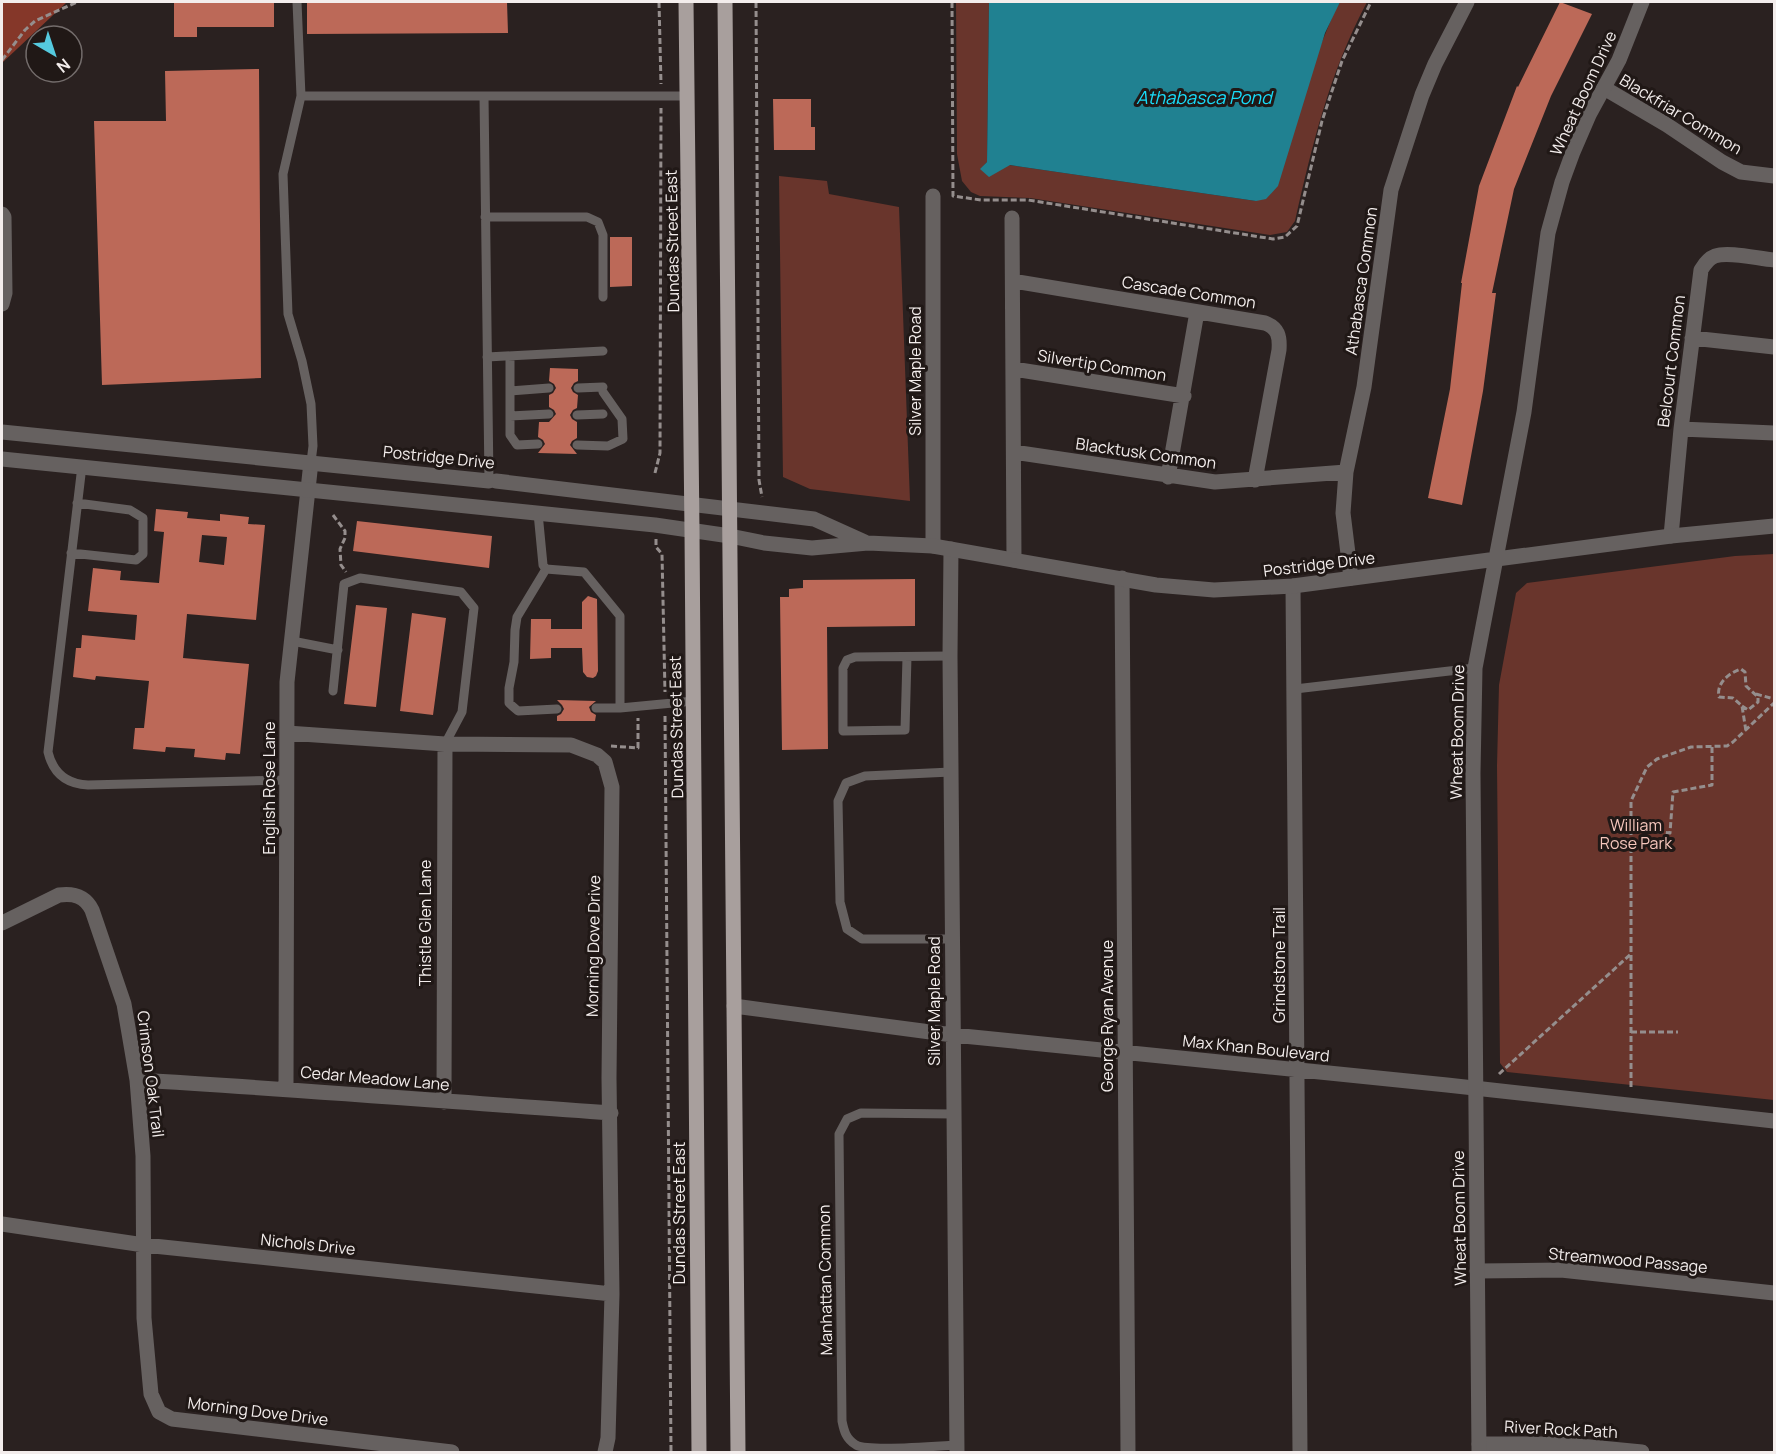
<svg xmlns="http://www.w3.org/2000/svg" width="1776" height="1454" viewBox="0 0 1776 1454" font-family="Manrope,sans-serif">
	<rect width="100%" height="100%" fill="#2a2120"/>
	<path fill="#69352c" d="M956 2H989L987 162 981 169 1009 165 1256 201 1336 8 1340 2H1367C1329 74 1313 142 1295 221L1287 232 1270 235 1030 198 980 196 971 192 962 181 957 154Z
		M779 176 827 181 829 194 899 207 910 501 810 489 783 477Z
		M1774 554V1100L1507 1072 1500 1063 1497 766 1499 685 1516 593 1527 583 1735 556Z"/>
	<path fill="#853729" d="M2 2H67L2 63Z"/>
	<path fill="#208191" d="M989 2H1340L1325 33 1278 186 1266 199 1256 201 1010 165 989 177 980 169 987 162Z"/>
	<path fill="#bc6958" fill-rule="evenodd" d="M174 2H274V27H197V37H174Z
		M307 2H507L508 33 307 34Z
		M1560 2 1592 14 1551 96 1514 189 1492 293H1496L1483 391 1462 505 1428 498 1450 389 1462 283H1461L1479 186 1517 86 1518 87Z
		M259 69 261 378 102 385 94 121H166L165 71Z
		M773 99H811V127H815V150H774Z
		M610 237H632V286L610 287Z
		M550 368 578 369V381L574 383 571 388 573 392 578 395 577 408 573 410 570 415 572 419 577 422V438L572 441 570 445 577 454 538 453 545 444 543 440 538 437 539 422H549L556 414 554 410 549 407V395L553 393 556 388 554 384 549 381Z
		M156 509 188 512 187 518 220 521V514L249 517 248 524 265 525 256 620 187 614 183 658 249 664 240 754 226 753 225 760 194 757 195 749 166 747 165 752 133 749 135 728H144L149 681 96 676 95 680 73 677 76 648H81L82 635 135 640 137 615 88 611 93 568 121 571 120 580 159 583 164 532 154 531ZM202 535 227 537 224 565 199 562Z
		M357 521 492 536 489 568 353 551Z
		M915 579V626L827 627 828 749 782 750 780 597H789V589L803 588V580Z
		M588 596 597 599 598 671 596 676 593 678 587 677 583 672 582 648H551V658L530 659 531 619H551V629H582V602Z
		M356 605 387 608 376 707 344 704Z
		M412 613 446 618 433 715 400 711Z
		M557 700 596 701 589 707 591 712 596 715 595 721H557V716L561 714 564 709 562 705Z"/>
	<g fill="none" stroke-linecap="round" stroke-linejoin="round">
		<path stroke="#958e8d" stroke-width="3" stroke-dasharray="6 3" stroke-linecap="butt" d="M659 2 661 84
			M756 2 759 480 762 497
			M952 2 953 196 981 200H1028L1273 239 1285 237 1297 226 1322 121 1342 61 1371 2
			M2 60 25 30 35 21 77 2
			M655 473 660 453 661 108
			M333 515 345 531V538L340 549 341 565 346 572
			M656 539V547L662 554 665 692
			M1756 694 1774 699
			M1742 706 1748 710 1758 702V697L1746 686 1745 672 1741 669C1729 673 1716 683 1719 697L1733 698 1742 706 1746 731
			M665 716 671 1452
			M611 746 638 748V718
			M1630 829 1670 833 1673 792 1712 785V747
			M1631 1032H1678
			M1499 1074 1632 953
			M1631 1087V801L1647 767 1657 759 1691 747 1727 746 1733 742 1774 703"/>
		<path stroke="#666160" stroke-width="9" d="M297 2 301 96 283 174 288 314 302 361 311 404 313 446 311 462
			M301 96H688
			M484 96 489 481
			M485 217H587L598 222 603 235V297
			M510 356V435L517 445 538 444
			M487 357 603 351
			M578 388 603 387
			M510 391 549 388
			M577 415 603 414
			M510 416 549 414
			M577 445 608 446 623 439 622 419 603 392
			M82 466 48 752C53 773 66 784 88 785L287 780
			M538 513 543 565 546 569 584 572 620 616V708L694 701
			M71 553 136 560 143 554V518L130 510 77 503
			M546 569 517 617 515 630 514 662 509 688V703L518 711 557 709
			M292 641 338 650
			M907 657 905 730 843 731V668L847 660 855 657 950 656
			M1295 689 1475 668
			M333 691 344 584 360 578 461 592 474 608 462 712 445 744
			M596 708H620
			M951 772 865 776 846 783 838 801 840 902 847 929 862 939H952
			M953 1114 861 1113 847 1119 839 1134 842 1421C844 1431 846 1439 856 1445 869 1452 938 1446 957 1445"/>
		<path stroke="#666160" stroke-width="15" d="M1604 88 1667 125 1722 162 1741 172 1774 176
			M933 196V546
			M2 214 4 217 5 293 2 304
			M1012 218 1014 560
			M1013 281 1265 323C1278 328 1280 336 1279 350L1255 480
			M1692 338 1774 347
			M1014 369 1184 396
			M1681 429 1774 433
			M1014 452 1215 482 1346 472
			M1168 477 1197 312
			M1671 536 1681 429 1701 270C1704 265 1709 258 1715 256 1729 251 1759 259 1774 260
			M951 549 950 656 957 1452
			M1122 578 1128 1452
			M1351 578 1343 513 1346 472 1364 387 1391 190 1422 95 1435 64 1467 2
			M1293 586 1300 1452
			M287 733 445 744 571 745 597 755 605 762 612 787 609 1078 612 1294 608 1438 605 1452
			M2 923 59 895C74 893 85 896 92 910L124 1004 137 1080 143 1156 144 1318 151 1394 159 1412 172 1419 452 1452
			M734 1006 953 1035 1447 1085 1774 1121
			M137 1080C295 1089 453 1102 611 1113
			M286 1088 287 682 311 462
			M444 1102 445 744
			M2 1224 144 1245 612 1294
			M1477 1271 1561 1270 1774 1293
			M1479 1444H1559L1642 1452"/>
		<path stroke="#666160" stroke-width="15" d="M2 432 489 481
			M2 459 655 525 730 536 764 543 812 548 868 543 933 546 1156 585 1214 590 1293 586 1671 536 1774 526
			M496 481 814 519 865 542
			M1479 1452 1473 773 1475 668 1524 412 1548 233 1562 182 1573 152 1589 115 1619 60 1642 2"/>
		<path stroke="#a89f9d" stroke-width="15" d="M686 2 692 531 699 1452
			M725 2 738 1452"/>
	</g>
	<g text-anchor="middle" stroke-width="6" stroke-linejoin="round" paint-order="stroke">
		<g font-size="16" fill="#f3edec" stroke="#201816">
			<text transform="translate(1583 93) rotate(-65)" y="6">Wheat Boom Drive</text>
			<text transform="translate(1681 114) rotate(31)" y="6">Blackfriar Common</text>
			<text transform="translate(672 241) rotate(-91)" y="6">Dundas Street East</text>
			<text transform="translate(1361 281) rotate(-82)" y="6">Athabasca Common</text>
			<text transform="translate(1189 292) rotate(9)" y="6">Cascade Common</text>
			<text transform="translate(1671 361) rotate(-83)" y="6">Belcourt Common</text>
			<text transform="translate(1102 365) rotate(9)" y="6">Silvertip Common</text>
			<text transform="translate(915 371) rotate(-90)" y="6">Silver Maple Road</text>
			<text transform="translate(1146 453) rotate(8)" y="6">Blacktusk Common</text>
			<text transform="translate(439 457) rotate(6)" y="6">Postridge Drive</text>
			<text transform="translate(1319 564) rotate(-7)" y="6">Postridge Drive</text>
			<text transform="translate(676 727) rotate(-91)" y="6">Dundas Street East</text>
			<text transform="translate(1457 732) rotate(-89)" y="6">Wheat Boom Drive</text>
			<text transform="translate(269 788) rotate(-90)" y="6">English Rose Lane</text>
			<text transform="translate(425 923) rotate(-90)" y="6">Thistle Glen Lane</text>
			<text transform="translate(593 946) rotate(-89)" y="6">Morning Dove Drive</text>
			<text transform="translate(1279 965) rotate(-90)" y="6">Grindstone Trail</text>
			<text transform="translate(934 1001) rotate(-90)" y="6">Silver Maple Road</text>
			<text transform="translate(1107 1016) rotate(-90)" y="6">George Ryan Avenue</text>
			<text transform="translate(1256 1048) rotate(6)" y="6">Max Khan Boulevard</text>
			<text transform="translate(151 1074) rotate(83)" y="6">Crimson Oak Trail</text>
			<text transform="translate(375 1078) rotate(5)" y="6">Cedar Meadow Lane</text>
			<text transform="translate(679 1213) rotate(-90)" y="6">Dundas Street East</text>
			<text transform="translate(1459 1218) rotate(-91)" y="6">Wheat Boom Drive</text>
			<text transform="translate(308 1244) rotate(6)" y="6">Nichols Drive</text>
			<text transform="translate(1628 1260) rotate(5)" y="6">Streamwood Passage</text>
			<text transform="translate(825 1280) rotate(-91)" y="6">Manhattan Common</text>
			<text transform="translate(258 1411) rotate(7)" y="6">Morning Dove Drive</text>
			<text transform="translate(1561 1429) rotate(3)" y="6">River Rock Path</text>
		</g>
		<g font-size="16" fill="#f5c6bc" stroke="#201816">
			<text x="1636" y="831">William<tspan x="1636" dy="18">Rose Park</tspan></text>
		</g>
		<g font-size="18" font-style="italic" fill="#18dcf9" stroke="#201816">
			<text x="1204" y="104">Athabasca Pond</text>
		</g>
	</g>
	<rect width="1776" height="1454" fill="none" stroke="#f3edec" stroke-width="6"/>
	<g transform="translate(54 54) rotate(141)"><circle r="28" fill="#201816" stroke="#746d6c" stroke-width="1.5"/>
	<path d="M0-4.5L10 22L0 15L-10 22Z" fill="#55cadf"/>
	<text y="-9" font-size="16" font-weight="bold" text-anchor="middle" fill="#f3edec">N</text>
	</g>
</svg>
